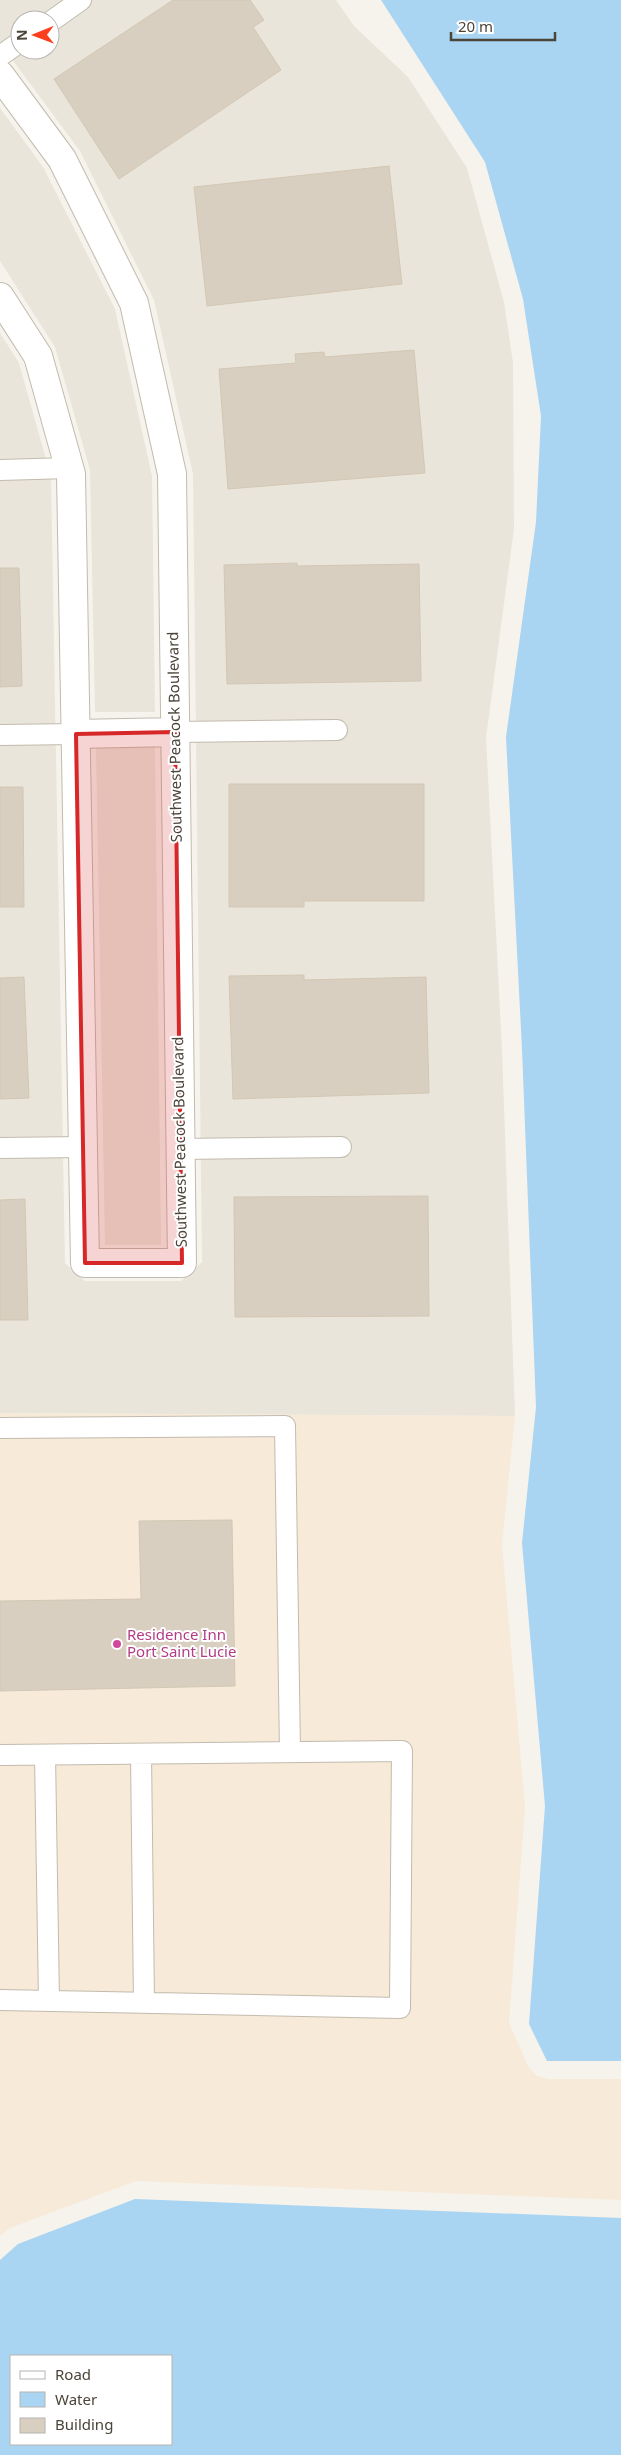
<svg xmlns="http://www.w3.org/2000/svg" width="621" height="2455" viewBox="0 0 621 2455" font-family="'Noto Sans',sans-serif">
	<rect width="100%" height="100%" fill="#f6f3ec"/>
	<path fill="#eae5da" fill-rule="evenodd" d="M0 0H336L354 26 408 77 467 168 504 302 513 363 514 529 486 738 502 1050 515 1416 0 1413V333L19 363 51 477 65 1263 85 1281H181L202 1262 193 474 154 300 80 151 0 43ZM20 20H50V50H20Z
		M0 108 43 167 115 309 152 476 155 712H95L90 470 55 347 0 261Z
		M96 747H155L161 1245H105Z"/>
	<path fill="#f7ead8" d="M0 1413 515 1416 502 1545 525 1807 509 2023 529 2068 537 2076 548 2079H621V2200L136 2181 10 2228 0 2236Z"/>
	<path fill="#a9d4f2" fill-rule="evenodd" d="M381 0H621V2061H547L529 2024 545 1806 522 1543 536 1407 522 1049 506 737 536 522 541 416 523 299 485 162Z
		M135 2199 621 2218V2455H0V2260L18 2244ZM11 2356H171V2444H11Z"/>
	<path fill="#d8cfc1" stroke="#d3c7b4" d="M173 0H250L264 20 253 27 281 70 119 179 54 79Z
		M389 166 402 284 207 306 194 187Z
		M414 350 425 473 228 489 219 369 296 363 295 354 324 352 325 357Z
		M297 563V566L419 564 421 681 227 684 224 565Z
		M0 568H19L22 686 0 687Z
		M229 784H424V901H304V907H229Z
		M0 787H23L24 907H0Z
		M304 975V980L426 977 429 1093 233 1099 229 976Z
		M24 977 29 1098 0 1099V978Z
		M428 1196 429 1316 235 1317 234 1197Z
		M25 1199 28 1320H0V1200Z
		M232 1520 235 1686 0 1691V1601L141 1599 139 1521Z"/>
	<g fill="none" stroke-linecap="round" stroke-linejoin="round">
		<g stroke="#c2bbae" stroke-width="22">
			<path id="lane" d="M50 22 81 0
				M0 56 20 42
				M0 470 69 468
				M175 732 337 730
				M0 735 76 734
				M0 1148 83 1147
				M180 1149 341 1147
				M0 1428 285 1426 290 1752
				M141 1754 144 2003
				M0 1755 402 1751 400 2008 0 2000
				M45 1755 49 2001"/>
		</g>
		<g stroke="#c2bbae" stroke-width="30">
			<path id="street" d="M0 75 62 159 134 303 172 474 182 1263H85L71 474 38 356 0 297
				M76 734 175 732"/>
		</g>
		<use href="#lane" stroke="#fff" stroke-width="20"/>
		<use href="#street" stroke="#fff" stroke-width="28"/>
	</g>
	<path fill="#d62828" fill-opacity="0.2" stroke="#d62828" stroke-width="4" stroke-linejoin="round" d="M175 732 182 1263H85L76 734Z"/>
	<circle fill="#d1479c" stroke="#fff" stroke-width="2" cx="117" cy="1644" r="5"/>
	<g text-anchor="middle" stroke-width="4" stroke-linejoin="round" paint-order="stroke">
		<g font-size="15" fill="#4b4439" stroke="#fff">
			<text transform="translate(175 737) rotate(-91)" y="5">Southwest Peacock Boulevard</text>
			<text transform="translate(180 1142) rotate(-91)" y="5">Southwest Peacock Boulevard</text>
		</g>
		<g font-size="15" fill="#b23c85" stroke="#fff" text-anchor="start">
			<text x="127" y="1640">Residence Inn<tspan x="127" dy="17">Port Saint Lucie</tspan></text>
		</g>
	</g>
	<rect x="10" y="2355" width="162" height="90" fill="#ffffff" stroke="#b7b4b0"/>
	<rect x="20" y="2371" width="25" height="8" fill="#ffffff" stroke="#b7b4b0"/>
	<text x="55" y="2380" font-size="15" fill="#4b4439">Road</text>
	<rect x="20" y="2392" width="25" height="15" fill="#a9d4f2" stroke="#b7b4b0"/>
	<text x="55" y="2405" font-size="15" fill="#4b4439">Water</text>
	<rect x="20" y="2418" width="25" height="15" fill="#d8cfc1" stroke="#b7b4b0"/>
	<text x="55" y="2430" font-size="15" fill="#4b4439">Building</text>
	<g transform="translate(35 35) rotate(269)"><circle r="24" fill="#ffffff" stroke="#b7b4b0"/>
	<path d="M0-4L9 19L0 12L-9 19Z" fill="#fc3f1d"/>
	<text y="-8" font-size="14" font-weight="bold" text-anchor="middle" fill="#4b4439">N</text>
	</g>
	<path d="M451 32v8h104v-8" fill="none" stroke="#4b4439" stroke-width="2.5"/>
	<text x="458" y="32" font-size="15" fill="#4b4439" stroke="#ffffff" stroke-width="4" paint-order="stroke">20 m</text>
</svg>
